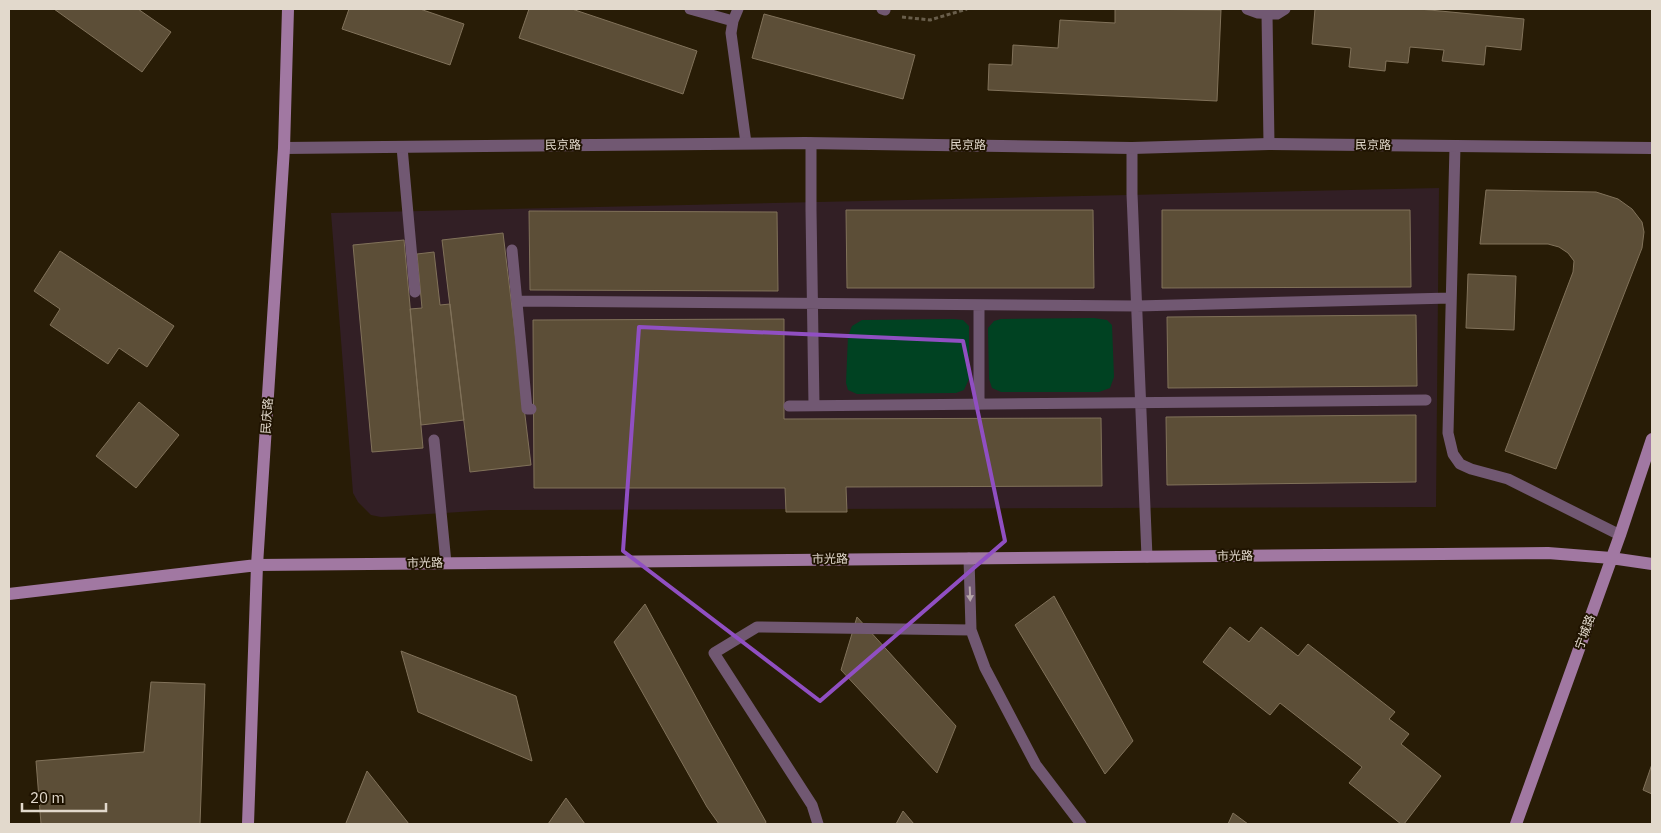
<svg xmlns="http://www.w3.org/2000/svg" width="1661" height="833" viewBox="0 0 1661 833" font-family="'IBM Plex Sans','Noto Sans SC',sans-serif">
	<rect width="100%" height="100%" fill="#281c06"/>
	<path fill="#321f25" d="M1439 188 1436 507 491 510 381 517 371 515 358 502 353 493 331 213Z"/>
	<path fill="#004222" d="M1094 318 1107 320 1112 325 1114 377 1110 388 1099 392H1001L992 388 989 379 988 328 994 321 1001 319Z
		M953 319 963 320 969 326V379L964 390 956 393 857 394 848 390 846 383 848 336 852 326 862 320Z"/>
	<path fill="#5c4e37" stroke="#81725a" d="M54 9H138L171 32 142 72Z
		M349 9H420L464 24 450 65 342 29Z
		M529 9H572L697 51 683 94 519 38Z
		M1115 9 1221 10 1217 101 988 90 989 64 1012 65 1013 45 1058 48 1060 20 1115 23Z
		M1315 9H1419L1524 19 1521 50 1486 46 1484 65 1442 61 1444 50 1410 47 1408 63 1386 61 1385 71 1349 67 1351 48 1312 44Z
		M764 14 915 55 903 99 752 58Z
		M1486 190 1596 192 1618 199 1632 209 1642 222 1644 232 1642 248 1556 469 1505 451 1573 272 1574 261 1568 253 1559 247 1548 244H1480Z
		M846 210H1093L1094 288H847Z
		M1162 210H1410L1411 287 1162 288Z
		M529 211 777 212 778 291 530 290Z
		M503 233 531 465 470 472 442 240Z
		M404 240 423 448 372 452 353 245Z
		M60 251 174 326 147 367 119 348 108 364 50 325 60 309 34 291Z
		M434 252 440 305 450 304 464 420 421 425 410 309 422 308 417 254Z
		M1468 274 1516 276 1514 330 1466 328Z
		M1416 315 1417 386 1168 388 1167 317Z
		M784 319V419L1101 418 1102 486 846 487 847 512H786L785 488H534L533 320Z
		M139 402 179 435 136 488 96 456Z
		M1416 415V482L1167 485 1166 417Z
		M1054 596 1133 741 1105 774 1015 625Z
		M645 604 710 723 766 822 765 824H719L707 807 614 642Z
		M857 617 956 726 937 773 841 670Z
		M1230 627 1249 642 1261 627 1298 656 1308 644 1395 712 1389 719 1409 734 1401 744 1441 776 1404 824H1401L1349 783 1362 767 1280 703 1270 715 1203 662Z
		M401 651 516 696 532 761 418 712Z
		M151 682 205 684 200 824H41L36 761 144 752Z
		M1652 764V794L1643 790Z
		M367 771 409 824H347L346 823Z
		M566 798 585 824H548Z
		M903 811 914 824H896Z
		M1233 813 1248 824H1228Z"/>
	<g fill="none" stroke-linecap="round" stroke-linejoin="round">
		<path stroke="#695e4b" stroke-width="3" stroke-dasharray="4 2.5" stroke-linecap="butt" d="M902 17 930 20 967 9"/>
		<path stroke="#715872" stroke-width="11" d="M690 9 733 21
			M738 9 733 21 731 33 746 143
			M882 9 885 10
			M1247 9 1258 13 1277 14 1285 9
			M1267 14 1269 144
			M811 143V210L814 405
			M1455 146 1448 433 1453 454 1460 464 1471 469 1508 479 1620 535
			M402 147 415 292
			M1132 148V194L1147 557
			M512 250 527 409H531
			M518 301 1137 306 1451 298
			M979 404V305
			M789 406 1426 400
			M434 440 446 563
			M969 558 971 630 985 668 1036 765 1081 824
			M818 824 812 805 714 653 757 627 971 630"/>
		<path stroke="#715872" stroke-width="12" d="M284 148 805 143 1132 148 1269 144 1652 148"/>
		<path stroke="#a178a2" stroke-width="12" d="M9 594 257 565 1548 553 1611 558 1652 564
			M248 824 257 565 284 148 288 9
			M1516 824 1620 535 1652 439"/>
	</g>
	<defs><path id="oneway-solid" d="M-6-.8H1V-3.2L6.5 0L1 3.2V.8H-6Z" transform="scale(1.25)"/></defs>
	<use fill="#b5a5a8" href="#oneway-solid" transform="translate(970 594) rotate(88)"/>
	<path fill="none" stroke="#904fc2" stroke-width="4" stroke-linejoin="round" d="M639 327 963 341 1005 541 820 701 623 551Z"/>
	<g text-anchor="middle" stroke-width="4" stroke-linejoin="round" paint-order="stroke">
		<g font-size="12" fill="#e2d9cc" stroke="#1f1300">
			<text transform="translate(563 145) rotate(-1)" y="4">民京路</text>
			<text transform="translate(968 145) rotate(1)" y="4">民京路</text>
			<text transform="translate(1373 145) rotate(1)" y="4">民京路</text>
			<text transform="translate(267 416) rotate(-86)" y="4">民庆路</text>
			<text transform="translate(1235 556) rotate(-1)" y="4">市光路</text>
			<text transform="translate(830 559) rotate(-1)" y="4">市光路</text>
			<text transform="translate(425 563) rotate(-1)" y="4">市光路</text>
			<text transform="translate(1585 632) rotate(-70)" y="4">宁城路</text>
		</g>
	</g>
	<rect width="1661" height="833" fill="none" stroke="#e2d9cc" stroke-width="20"/>
	<path d="M22 803v8h84v-8" fill="none" stroke="#e2d9cc" stroke-width="2.5"/>
	<text x="30" y="803" font-size="15" fill="#e2d9cc" stroke="#1f1300" stroke-width="4" paint-order="stroke">20 m</text>
</svg>
